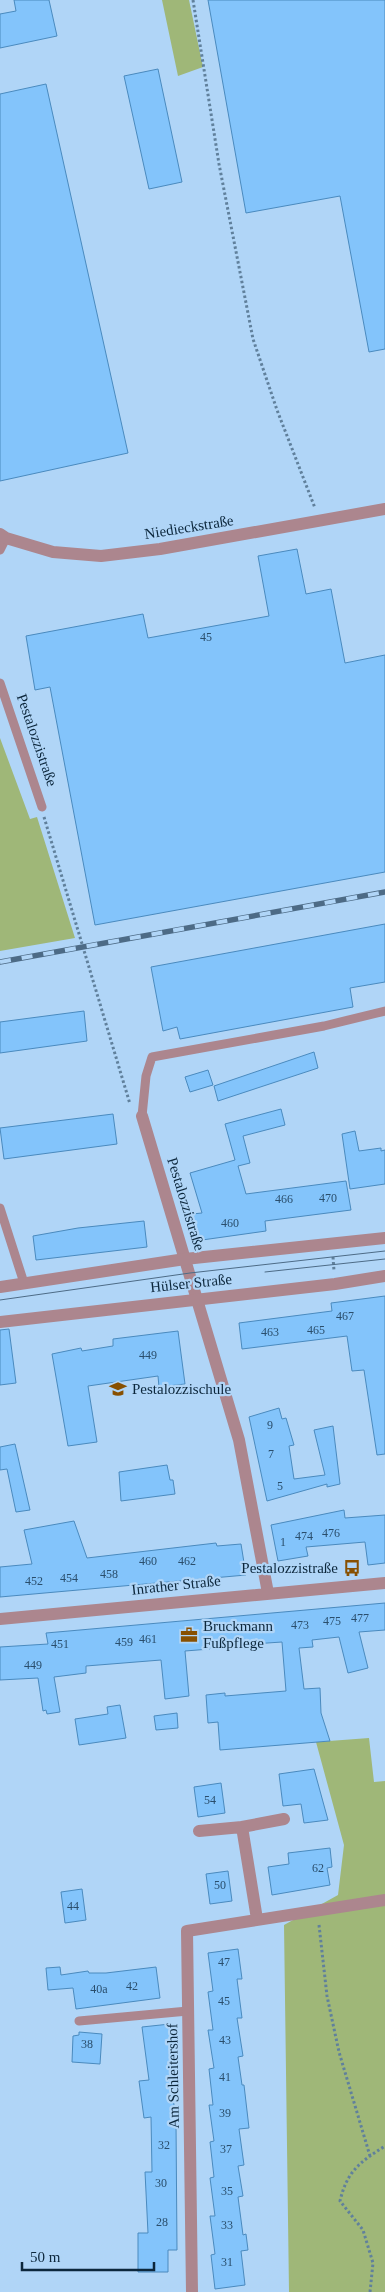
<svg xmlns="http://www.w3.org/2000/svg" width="385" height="2292" viewBox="0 0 385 2292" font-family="Georgia,serif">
	<rect width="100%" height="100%" fill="#b0d5f7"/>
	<path fill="#9fb778" d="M162 0H189L203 67 178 76Z
		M0 738 30 819 37 817 75 938 0 951Z
		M369 1738 374 1782 385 1781V2292H289L284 1925 338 1895 344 1845 316 1742Z"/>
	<path fill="#83c4fb" stroke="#4a8abe" d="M14 0H49L57 36 0 48V14L16 11Z
		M208 0H385V349L369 352 340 196 246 213Z
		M158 69 182 182 149 189 124 76Z
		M46 84 128 453 0 481V94Z
		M297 549 306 594 331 589 345 663 385 655V872L95 925 50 687 35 690 26 636 143 614 148 638 269 616 258 556Z
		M385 924V982L350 988 353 1007 180 1039 177 1027 163 1031 151 967Z
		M84 1011 87 1041 0 1053V1022Z
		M314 1052 318 1068 218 1101 214 1086Z
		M208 1070 213 1085 190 1092 185 1077Z
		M281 1109 285 1125 243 1136 250 1163 238 1166 246 1194 346 1181 351 1210 265 1221 266 1231 195 1241 192 1214 202 1213 190 1173 235 1160 225 1124Z
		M113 1114 117 1144 4 1159 0 1128Z
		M355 1131 359 1151 381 1148V1151L385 1150V1184L350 1189 342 1134Z
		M144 1221 147 1247 36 1260 33 1236 78 1228Z
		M385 1296V1454L377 1455 364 1370 352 1371 347 1336 242 1349 239 1323 332 1311 331 1303Z
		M9 1329 16 1383 0 1385V1330Z
		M178 1331 185 1384 159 1387 158 1376 88 1386 97 1442 68 1446 52 1354 81 1348 82 1351 113 1346V1339Z
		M279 1408 282 1419 286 1418 294 1445 289 1446 294 1479 325 1475 314 1430 333 1426 340 1484 327 1487V1484L267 1501 249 1417Z
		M15 1444 30 1510 16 1512 7 1469 0 1470V1447Z
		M167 1465 170 1480H173L175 1494 121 1501 119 1472Z
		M344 1510 345 1518 385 1515V1563L368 1565 365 1542 306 1547 308 1556 278 1561 271 1525Z
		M74 1521 87 1558 216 1543 217 1546 241 1544 246 1575 0 1597V1567L32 1564 24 1530Z
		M385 1603V1630L359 1632 368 1668 348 1673 339 1637 312 1640 313 1647 299 1648 304 1689 320 1688 321 1713 330 1741 220 1750 218 1722 208 1723 206 1695 225 1693V1696L286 1691 282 1642 209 1647 210 1649 185 1651 189 1696 165 1699 161 1660 86 1666V1673L54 1677 60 1712 47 1714 46 1710 43 1711 38 1678 0 1680V1647L48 1644 46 1633Z
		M120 1705 126 1738 79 1745 75 1719 108 1714 107 1707Z
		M177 1713 178 1728 156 1730 154 1716Z
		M314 1769 328 1820 304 1823 301 1804 283 1806 279 1774Z
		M221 1783 225 1813 198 1817 194 1787Z
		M330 1848 332 1867 327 1868 330 1885 272 1895 268 1867 289 1864 288 1853Z
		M228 1871 232 1901 210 1904 206 1874Z
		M82 1889 86 1920 65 1923 61 1892Z
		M238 1949 242 1979H237L242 2018H237L243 2056 238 2057 242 2085H244L249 2128 239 2129 244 2165 238 2166 243 2196 238 2197 243 2235 246 2234 248 2250 241 2251 245 2285 215 2289 211 2255 215 2254 210 2216H215L210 2178 214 2177 210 2142 214 2141 209 2105H213L209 2069 214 2068 208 2030H213L208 1992 213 1991 208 1953Z
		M60 1967 61 1975 88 1971 89 1973H106L156 1967 160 1998 76 2009 73 1988 48 1990 46 1968Z
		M170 2024 175 2060 169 2061 176 2123 177 2250H168V2272H138V2233H148L145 2172H152L151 2117 144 2118 139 2081 149 2080 142 2027Z
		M79 2032 102 2034 100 2064 72 2062 73 2036 79 2035Z"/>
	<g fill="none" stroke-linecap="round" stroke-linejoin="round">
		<path stroke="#60809c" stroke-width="3" stroke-dasharray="2.5 2.5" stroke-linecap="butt" d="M193 0 219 164 253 339 277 410 315 508
			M44 817 130 1104
			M333 1257 334 1271
			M319 1925 327 1996 339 2052 370 2156
			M370 2292 373 2263 363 2230 340 2201C347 2171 360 2162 385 2146"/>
		<path stroke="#ac868e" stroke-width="9" d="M0 550 6 538
			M0 683 42 807
			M142 1116 146 1076 152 1057 324 1026 385 1011
			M0 1208 24 1283
			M79 2021 188 2011"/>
		<path stroke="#ac868e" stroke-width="12" d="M0 534 6 538 53 552 101 556 160 549 385 509
			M142 1116 239 1440 268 1593
			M0 1619 385 1583
			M199 1831 242 1827
			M257 1919 242 1827 284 1819
			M192 2292 187 1931 385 1900"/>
		<path stroke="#ac868e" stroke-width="12" d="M0 1287 185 1259 385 1238
			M0 1322 335 1284 385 1276"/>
		<path stroke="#4d6b86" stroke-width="1" d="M265 1272 385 1259
			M0 1300 190 1273 385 1251"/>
		<g stroke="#4d6b86" stroke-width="5.5">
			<path id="rail" d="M0 962 385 892"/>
		</g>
		<use href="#rail" stroke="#b0d5f7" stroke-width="4" stroke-dasharray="11" stroke-linecap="butt"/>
	</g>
	<defs>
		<g id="school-bare" transform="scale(1.35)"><path d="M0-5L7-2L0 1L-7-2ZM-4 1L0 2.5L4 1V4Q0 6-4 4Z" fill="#885001" stroke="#b0d5f7" stroke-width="2.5" paint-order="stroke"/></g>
		<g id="bus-bare" transform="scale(1.35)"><path d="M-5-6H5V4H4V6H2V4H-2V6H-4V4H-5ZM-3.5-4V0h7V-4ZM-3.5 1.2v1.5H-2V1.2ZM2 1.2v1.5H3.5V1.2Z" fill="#885001" stroke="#b0d5f7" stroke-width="2.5" paint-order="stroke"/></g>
		<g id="office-bare" transform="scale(1.35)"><path d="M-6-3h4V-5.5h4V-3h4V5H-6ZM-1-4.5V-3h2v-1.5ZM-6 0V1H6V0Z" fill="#885001" stroke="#b0d5f7" stroke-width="2.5" paint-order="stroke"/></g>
	</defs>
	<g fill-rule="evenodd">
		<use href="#school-bare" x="118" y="1389"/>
		<use href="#bus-bare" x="352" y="1568"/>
		<use href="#office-bare" x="189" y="1635"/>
	</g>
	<g text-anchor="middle" stroke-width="4.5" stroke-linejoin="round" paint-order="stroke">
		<g font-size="12" fill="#2a4e6c">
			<text x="206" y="641">45</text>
			<text x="328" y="1202">470</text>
			<text x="284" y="1203">466</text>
			<text x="230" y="1227">460</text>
			<text x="345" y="1320">467</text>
			<text x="316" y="1334">465</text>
			<text x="270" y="1336">463</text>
			<text x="148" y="1359">449</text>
			<text x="270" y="1429">9</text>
			<text x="271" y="1458">7</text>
			<text x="280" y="1490">5</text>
			<text x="331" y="1537">476</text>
			<text x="304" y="1540">474</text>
			<text x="283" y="1546">1</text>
			<text x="148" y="1565">460</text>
			<text x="187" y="1565">462</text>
			<text x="109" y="1578">458</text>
			<text x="69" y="1582">454</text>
			<text x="34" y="1585">452</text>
			<text x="360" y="1622">477</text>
			<text x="332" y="1625">475</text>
			<text x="300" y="1629">473</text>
			<text x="148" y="1643">461</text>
			<text x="124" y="1646">459</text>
			<text x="60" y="1648">451</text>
			<text x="33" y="1669">449</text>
			<text x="210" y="1804">54</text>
			<text x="318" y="1872">62</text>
			<text x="220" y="1889">50</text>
			<text x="73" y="1910">44</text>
			<text x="224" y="1966">47</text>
			<text x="132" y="1990">42</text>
			<text x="99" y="1993">40a</text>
			<text x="224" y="2005">45</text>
			<text x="225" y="2044">43</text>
			<text x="87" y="2048">38</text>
			<text x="225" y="2081">41</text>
			<text x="225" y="2117">39</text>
			<text x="164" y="2149">32</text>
			<text x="226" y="2153">37</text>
			<text x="161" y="2187">30</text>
			<text x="227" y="2195">35</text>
			<text x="162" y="2226">28</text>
			<text x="227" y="2229">33</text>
			<text x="227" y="2266">31</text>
		</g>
		<g font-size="15" fill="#0c273c" stroke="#b0d5f7">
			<text transform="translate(189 527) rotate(-9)" y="5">Niedieckstraße</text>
			<text transform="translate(37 740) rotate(71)" y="5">Pestalozzistraße</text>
			<text transform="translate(186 1204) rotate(73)" y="5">Pestalozzistraße</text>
			<text transform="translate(191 1283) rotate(-6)" y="5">Hülser Straße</text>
			<text transform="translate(176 1585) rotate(-6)" y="5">Inrather Straße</text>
			<text transform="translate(173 2076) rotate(-91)" y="5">Am Schleitershof</text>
		</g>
		<g font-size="15" fill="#0c273c" stroke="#b0d5f7" text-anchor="start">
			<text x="132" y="1394">Pestalozzischule</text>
			<text x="338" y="1573" text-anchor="end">Pestalozzistraße</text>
			<text x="203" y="1631">Bruckmann<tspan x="203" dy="17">Fußpflege</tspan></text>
		</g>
	</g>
	<path d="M22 2262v8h132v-8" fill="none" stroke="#0c273c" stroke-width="2.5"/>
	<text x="30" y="2262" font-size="15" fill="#0c273c" stroke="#b0d5f7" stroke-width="4" paint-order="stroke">50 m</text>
</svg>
